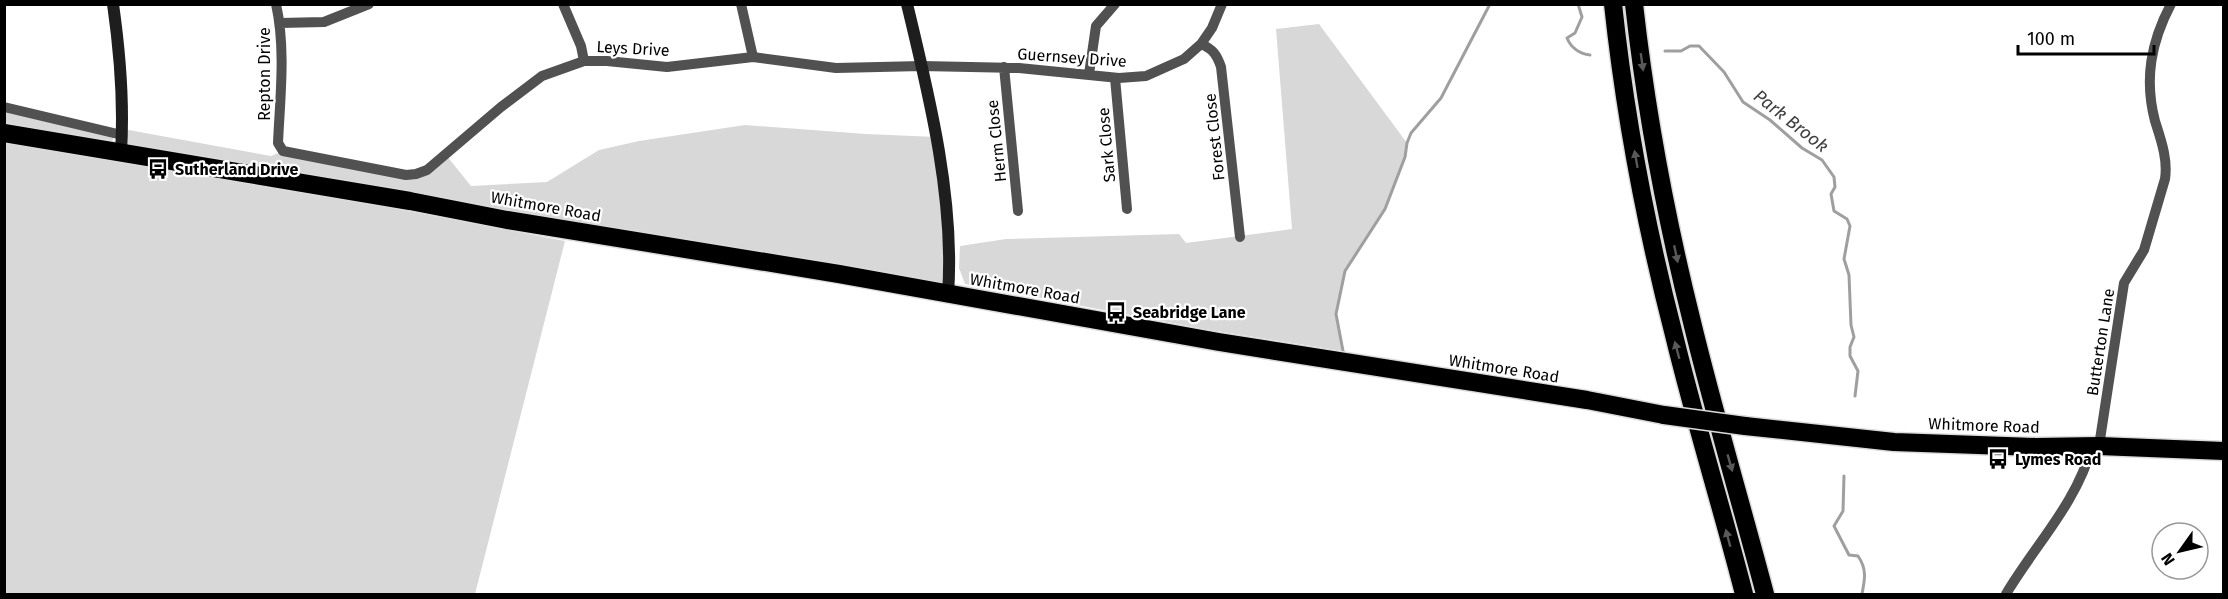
<svg xmlns="http://www.w3.org/2000/svg" width="2228" height="599" viewBox="0 0 2228 599" font-family="'Fira Sans',sans-serif">
	<rect width="100%" height="100%" fill="#fff"/>
	<path fill="#d8d8d8" d="M1319 24 1407 143 1405 157 1385 209 1345 271 1336 314 1343 351 1210 330 965 284 959 268 960 246 1006 239 1179 234 1186 243 1292 229 1276 29Z
		M4 107 115 135 112 142 120 152 123 129 271 156 283 151 406 175 446 155 471 186 547 182 599 150 639 141 745 125 866 134 936 137 948 294 5 132Z
		M5 142 313 193 565 241 475 594H5Z"/>
	<g fill="none" stroke-linecap="round" stroke-linejoin="round">
		<path stroke="#9f9f9f" stroke-width="3" d="M1578 4 1582 17 1575 33 1567 38C1571 48 1580 54 1590 55
			M1665 51H1681L1690 46H1699L1724 72 1743 102 1770 120 1802 148 1822 160 1834 177 1835 187 1831 194 1834 211 1847 219 1850 226 1844 259 1849 275 1851 325 1854 337 1850 347V356L1858 371 1855 396
			M1343 351 1336 314 1345 271 1385 209 1405 157 1407 143 1411 133 1441 98 1490 4
			M1844 476 1843 511 1834 526 1849 555 1858 556C1867 569 1865 579 1862 594"/>
		<g stroke="#dbdbdb" stroke-width="21">
			<path id="highway" d="M1613 4C1625 116 1646 227 1674 335 1695 422 1722 508 1744 594
				M1634 4C1646 111 1666 218 1692 322 1714 413 1741 503 1765 594
				M4 133 410 201 507 220 839 274 1219 342 1587 400 1664 415
				M1745 426 1894 442 2036 447 2099 446 2224 451"/>
		</g>
		<path stroke="#515151" stroke-width="10" d="M276 4C286 49 280 98 278 143L283 151 406 175 416 174 427 170 501 107 542 76 584 61H607L667 67 753 57 836 68 922 66 1019 68 1119 78 1146 76 1184 59 1201 44 1212 28 1222 4
			M563 4 581 46 584 61
			M741 4 753 57
			M280 23 324 22 369 4
			M1201 44C1213 49 1217 55 1221 67L1240 237
			M1004 67 1018 211
			M1089 74 1096 26 1115 4
			M1115 78 1127 209
			M4 107 122 135
			M2099 446 2124 283 2144 250 2165 179C2168 159 2161 140 2155 121 2144 79 2151 42 2171 4
			M2006 594C2035 545 2077 503 2092 446"/>
		<path stroke="#1e1e1e" stroke-width="12" d="M113 4C120 53 124 104 121 152
			M907 4C929 95 955 200 948 294"/>
		<use href="#highway" stroke="#000" stroke-width="18"/>
		<g stroke="#dbdbdb" stroke-width="21" stroke-linecap="butt">
			<path id="highway-bridge" d="M1664 415 1745 426"/>
		</g>
		<use href="#highway-bridge" stroke="#000" stroke-width="18"/>
	</g>
	<defs><path id="oneway-solid" d="M-6-.8H1V-3.2L6.5 0L1 3.2V.8H-6Z" transform="scale(1.5)"/></defs>
	<g fill="#595959">
		<use href="#oneway-solid" transform="translate(1642 62) rotate(82)"/>
		<use href="#oneway-solid" transform="translate(1636 159) rotate(-100)"/>
		<use href="#oneway-solid" transform="translate(1676 254) rotate(78)"/>
		<use href="#oneway-solid" transform="translate(1677 350) rotate(-105)"/>
		<use href="#oneway-solid" transform="translate(1730 463) rotate(74)"/>
		<use href="#oneway-solid" transform="translate(1728 538) rotate(-105)"/>
	</g>
	<defs>
		<g id="bus-bare" transform="scale(1.62)"><path d="M-5-6H5V4H4V6H2V4H-2V6H-4V4H-5ZM-3.5-4V0h7V-4ZM-3.5 1.2v1.5H-2V1.2ZM2 1.2v1.5H3.5V1.2Z" fill="#000" stroke="#fff" stroke-width="2.5" paint-order="stroke"/></g>
	</defs>
	<g fill-rule="evenodd">
		<use href="#bus-bare" x="158" y="169"/>
		<use href="#bus-bare" x="1116" y="312"/>
		<use href="#bus-bare" x="1998" y="459"/>
	</g>
	<g text-anchor="middle" stroke-width="4.5" stroke-linejoin="round" paint-order="stroke">
		<g font-size="16" fill="#000" stroke="#fff">
			<text transform="translate(633 48) rotate(3)" y="6">Leys Drive</text>
			<text transform="translate(1072 57) rotate(4)" y="6">Guernsey Drive</text>
			<text transform="translate(264 74) rotate(-90)" y="6">Repton Drive</text>
			<text transform="translate(1214 137) rotate(-96)" y="6">Forest Close</text>
			<text transform="translate(996 141) rotate(-96)" y="6">Herm Close</text>
			<text transform="translate(1106 145) rotate(-95)" y="6">Sark Close</text>
			<text transform="translate(546 206) rotate(10)" y="6">Whitmore Road</text>
			<text transform="translate(1025 288) rotate(10)" y="6">Whitmore Road</text>
			<text transform="translate(2100 342) rotate(-81)" y="6">Butterton Lane</text>
			<text transform="translate(1504 368) rotate(9)" y="6">Whitmore Road</text>
			<text transform="translate(1984 425) rotate(2)" y="6">Whitmore Road</text>
		</g>
		<g font-size="16" font-weight="bold" fill="#000" stroke="#fff" text-anchor="start">
			<text x="175" y="175">Sutherland Drive</text>
			<text x="1133" y="318">Seabridge Lane</text>
			<text x="2015" y="465">Lymes Road</text>
		</g>
		<g font-size="18" font-style="italic" fill="#404040" stroke="#fff">
			<text transform="translate(1791 121) rotate(38)" y="6">Park Brook</text>
		</g>
	</g>
	<rect width="2228" height="599" fill="none" stroke="#000000" stroke-width="12"/>
	<g transform="translate(2180 551) rotate(236)"><circle r="28" fill="#ffffff" stroke="#999999" stroke-width="1.5"/>
	<path d="M0-4.5L10 22L0 15L-10 22Z" fill="#000000"/>
	<text y="-9" font-size="16" font-weight="bold" text-anchor="middle" fill="#000000">N</text>
	</g>
	<path d="M2018 45v9h136v-9" fill="none" stroke="#000000" stroke-width="3"/>
	<text x="2027" y="45" font-size="18" fill="#000000" stroke="#ffffff" stroke-width="4.5" paint-order="stroke">100 m</text>
</svg>
